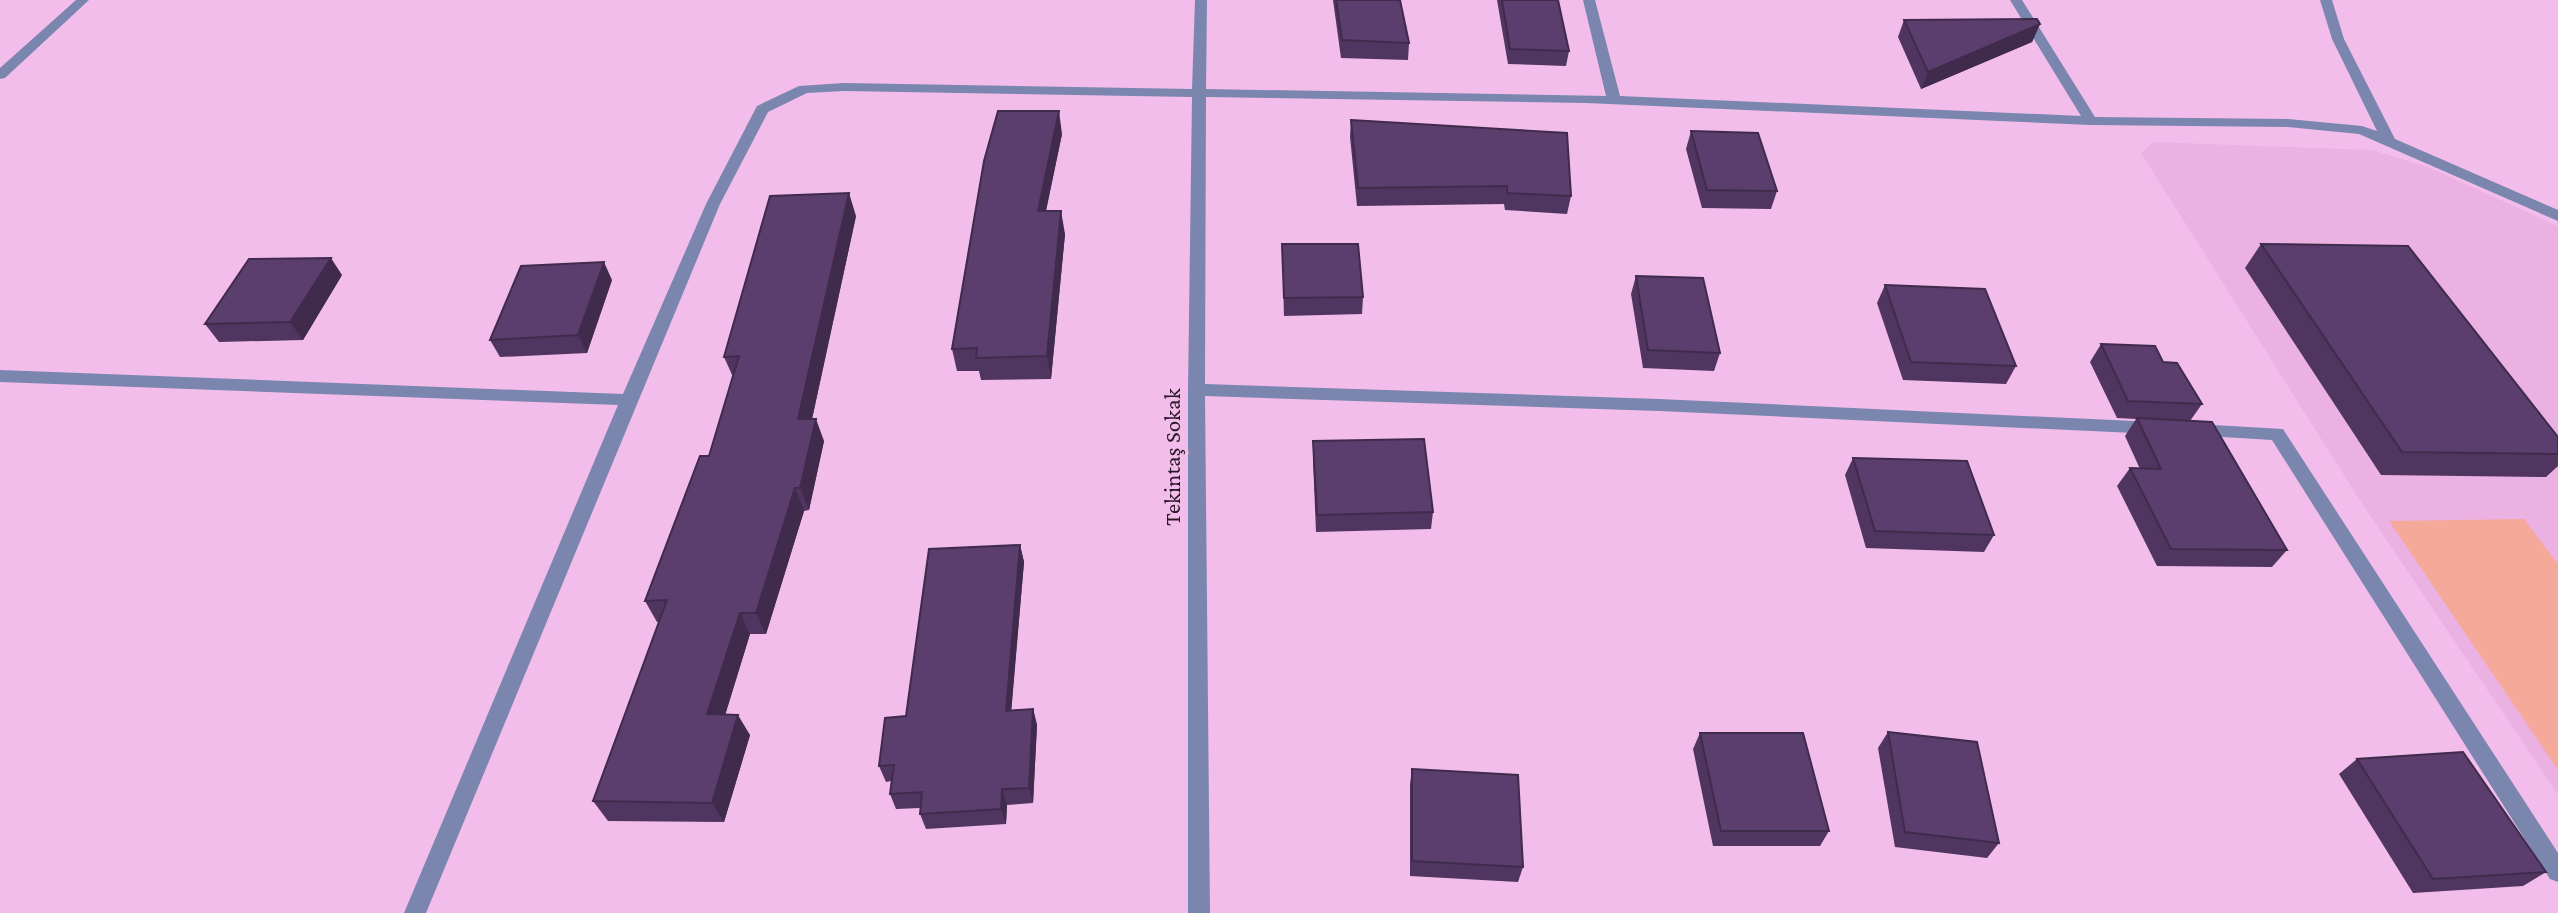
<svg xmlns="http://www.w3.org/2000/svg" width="2558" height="913" viewBox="0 0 2558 913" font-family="'Crimson Pro',serif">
	<rect width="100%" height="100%" fill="#f2bdea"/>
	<path fill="#ecb1e3" d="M2153 142 2372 150 2428 167 2558 226V795L2359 499 2141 153Z"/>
	<path fill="#f4a99a" d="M2524 519 2558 564V770L2389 521Z"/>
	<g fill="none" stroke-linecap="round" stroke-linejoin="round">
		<path fill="#7a86ae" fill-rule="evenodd" d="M76 0H89L5 78 0 79V68Z
			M1195 0H1207L1206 89 1606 96 1583 0H1595L1620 96 2081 116 2010 0H2022L2095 117 2288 119 2362 126 2377 131 2332 39 2320 0H2332L2344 39 2395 139 2558 210V221L2359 134 2288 127 2091 125 1586 103 1206 97 1205 384 1659 399 2155 422 2161 423 2164 428 2161 433 2155 434 1659 411 1205 396 1210 913H1188V390L1192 97 844 91 807 93 768 112 720 204 426 913H404L618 405 0 382V370L623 394 706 204 757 106 799 86 844 83 1192 89Z
			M2196 424 2283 429 2558 853V882L2550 879 2272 440 2190 435 2187 430 2190 425Z"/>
	</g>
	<path fill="#4f355f" d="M1333 0H1400L1409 43 1408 60 1341 58Z
		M1497 0H1558L1569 51 1566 66 1508 64Z
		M1904 20 2040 24 2032 42 1921 89 1898 37Z
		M1351 120 1571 196 1567 214 1505 210 1504 204 1357 206 1350 137Z
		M1691 131 1777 191 1771 209 1702 208 1686 149Z
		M1062 134 1046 211 1065 234 1051 379 981 380 979 371H957L952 349Z
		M856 216 812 419 824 441 809 510 804 511 766 634H750L725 715 750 735 724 822 608 821 593 801 659 622H657L645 601 709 456 733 377 724 357Z
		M1282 244 1363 297 1362 314 1284 316Z
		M2261 244 2558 437V466L2546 477 2381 475 2245 268Z
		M342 275 303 340 219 342 205 324Z
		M1636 276 1720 353 1714 371 1643 368 1631 294Z
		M612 280 587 353 500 357 490 340Z
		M1885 285 2016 366 2006 384 1903 380 1877 303Z
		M2101 344 2163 362 2202 404 2190 421 2287 550 2272 567 2157 566 2117 486 2130 468 2140 469 2125 436 2136 419 2117 418 2090 362Z
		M1313 441 1433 512 1431 529 1316 532 1313 459Z
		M1853 458 1994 535 1984 552 1866 548 1845 475Z
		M1020 545 1024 562 1011 710 1033 709 1037 725 1033 803 1007 805 1006 824 926 829 920 814V808L896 809 890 794 891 781 886 782 879 766Z
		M1888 732 1999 843 1987 858 1895 847 1878 748Z
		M1700 733 1829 831 1820 846H1713L1693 749Z
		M2357 759 2546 872 2523 886 2413 893 2339 774Z
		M1412 769 1523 867 1518 882 1410 876V784Z"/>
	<path fill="#402b4d" d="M2040 24 2032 42 1921 89 1928 72Z
		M1059 111 1062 134 1041 234 1038 211Z
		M849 193 856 216 807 442 798 419Z
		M1061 211 1065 234 1051 379 1047 356Z
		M331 258 342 275 303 340 290 322Z
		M604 262 612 280 587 353 578 335Z
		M816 419 824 441 809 510 800 488Z
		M795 488 804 511 766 634 756 613Z
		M1020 545 1024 562 1010 726 1006 711Z
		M740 613 750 634 719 735 707 714Z
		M1033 709 1037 725 1033 803 1029 788Z
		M738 715 750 735 724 822 712 803Z
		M1002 789 1007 805 1006 824 1001 809Z"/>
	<path fill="#5c3e6e" stroke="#402b4d" stroke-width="2" d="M1336 0H1400L1409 43 1342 40Z
		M1502 0H1558L1569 51 1510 49Z
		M2037 19 2040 24 1928 72 1904 20Z
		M998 111H1059L1038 211H1061L1047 356 976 358 977 348 952 349 984 161Z
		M1351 120 1567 133 1571 196 1507 193V186L1358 188Z
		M1691 131 1758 133 1777 191 1707 190Z
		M849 193 798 419H816L800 488H795L756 613H740L707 714 738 715 712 803 593 801 667 600 645 601 700 456H709L739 356 724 357 770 196Z
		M1282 244H1358L1363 297 1284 298Z
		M2261 244 2408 246 2558 437V454L2402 452Z
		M331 258 290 322 205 324 249 259Z
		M604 262 578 335 490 340 521 266Z
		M1636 276 1703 278 1720 353 1648 350Z
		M1885 285 1985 289 2016 366 1911 362Z
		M2101 344 2155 346 2163 362 2177 363 2202 404 2128 401Z
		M2137 418 2212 422 2287 550 2171 549 2130 468 2161 469Z
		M1424 439 1433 512 1317 515 1313 441Z
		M1853 458 1967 461 1994 535 1875 531Z
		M1020 545 1006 711 1033 709 1029 788 1002 789 1001 809 920 814 922 792 890 794 894 765 879 766 885 718 906 716 929 549Z
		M1888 732 1977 742 1999 843 1905 832Z
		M1700 733H1803L1829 831H1721Z
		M2463 752 2546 872 2433 879 2357 759Z
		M1412 769 1518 775 1523 867 1412 861Z"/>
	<g text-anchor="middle" stroke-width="7" stroke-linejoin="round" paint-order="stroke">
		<g font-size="23" fill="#2b1728" stroke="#f2bdea">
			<text transform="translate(1172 457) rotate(-90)" y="8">Tekintaş Sokak</text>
		</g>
	</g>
</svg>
